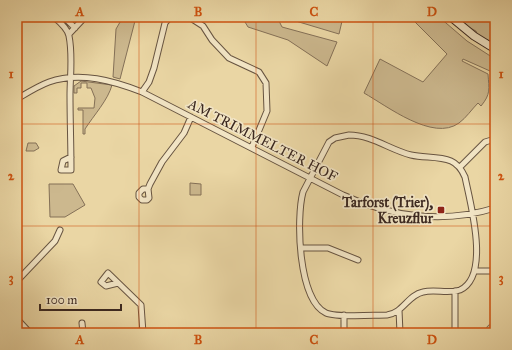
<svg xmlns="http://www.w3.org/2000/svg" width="512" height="350" viewBox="0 0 512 350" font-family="'IM FELL Great Primer',serif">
	<rect width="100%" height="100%" fill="#ead6a4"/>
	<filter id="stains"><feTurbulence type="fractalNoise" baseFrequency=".005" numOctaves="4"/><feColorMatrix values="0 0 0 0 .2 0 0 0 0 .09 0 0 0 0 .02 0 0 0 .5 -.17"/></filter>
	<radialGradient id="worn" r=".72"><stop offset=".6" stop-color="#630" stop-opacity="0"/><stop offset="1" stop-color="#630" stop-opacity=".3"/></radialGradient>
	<path fill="#ccb88e" stroke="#847057" d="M123 17H136L120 79 113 77 116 29Z
		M242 17H277L282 27 337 42 327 66 288 40 248 27Z
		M290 17H343L339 34 289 19Z
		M410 17H439L467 41 495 59V71H490L463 59 462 61 488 74C489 89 491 94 481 106L478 103C472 109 466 118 459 123 433 142 387 106 364 93L380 59 423 82 447 54Z
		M459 17H495V43L478 36 476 31 468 27Z
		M81 81 112 85C108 100 94 115 85 129V134H83V110H78V108H94L95 98 91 88H87V83H81V88H77V93H74V86Z
		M28 143H36L39 148 34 151H26Z
		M190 183 201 184V195H190Z
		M49 184H73L85 205 65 217H50Z
		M486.5 329a4.5 4.5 0 1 1 9 0a4.5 4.5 0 1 1-9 0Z"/>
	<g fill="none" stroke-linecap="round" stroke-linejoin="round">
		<g stroke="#675441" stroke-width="7">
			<path id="street" d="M54 17C60 22 68 29 69 36 73 55 70 77 70 95 70 120 71 145 71 170H61L63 161 71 157
				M64 17 75 28
				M189 17 203 26 212 40 229 58 259 72 266 83 267 111 252 147
				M69 34 85 17
				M142 92 149 82 154 68 165 23 170 17
				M17 99C27 93 38 86 49 82 80 71 114 81 142 92L343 195C391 217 444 224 495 208
				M349 135C372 135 390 150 411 155 424 158 439 156 451 161 458 164 462 170 465 177 470 202 491 276 460 290 448 294 435 289 423 292 408 295 403 313 387 315 374 315 337 318 326 313 298 300 296 218 303 192L329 142 335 138Z
				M460 167 485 142 495 139
				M148 189H143L139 193V197L142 200H147L149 198 148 189 150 184 162 162 184 133 191 117
				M301 248H328L358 260
				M475 271H495
				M17 281 55 241 60 230
				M118 283 106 286 101 282 108 273 141 305 143 333
				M455 291V331
				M399 310 400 333
				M17 319 30 333
				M82 323 83 333
				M175 333H191
				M344 333V315"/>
		</g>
		<g stroke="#3b2820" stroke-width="9">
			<path id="secondary" d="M451 17 474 36 495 49"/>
		</g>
		<use href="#street" stroke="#f1e4c4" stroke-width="5"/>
		<use href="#secondary" stroke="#f1e4c4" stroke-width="7"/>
	</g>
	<path fill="none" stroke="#ce520f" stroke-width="1" stroke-opacity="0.55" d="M139 17V333M256 17V333M373 17V333M17 124H495M17 226H495"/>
	<rect fill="#8f2418" stroke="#f1e4c4" stroke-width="1.5" x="437" y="206" width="8" height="8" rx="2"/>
	<g text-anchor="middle" stroke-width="3.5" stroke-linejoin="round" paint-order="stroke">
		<g font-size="14" fill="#3b2820" stroke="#f1e4c4">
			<text transform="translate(263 140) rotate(27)" y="5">AM TRIMMELTER HOF</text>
		</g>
		<g font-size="14" font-weight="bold" fill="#3b2820" stroke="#f1e4c4" text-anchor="end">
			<text x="433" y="207">Tarforst (Trier),<tspan x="433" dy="16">Kreuzflur</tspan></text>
		</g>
	</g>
	<rect width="512" height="350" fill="none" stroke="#ead6a4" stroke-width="44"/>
	<path d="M40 304v6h81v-6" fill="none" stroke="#3b2820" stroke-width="2"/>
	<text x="46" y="304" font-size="12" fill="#3b2820" stroke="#f1e4c4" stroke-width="3" paint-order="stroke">100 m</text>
	<rect x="22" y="22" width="468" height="306" fill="none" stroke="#ce520f" stroke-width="1.5"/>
	<g font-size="13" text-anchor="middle" font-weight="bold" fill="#ce520f">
		<text x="80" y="16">A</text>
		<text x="198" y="16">B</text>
		<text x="314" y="16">C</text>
		<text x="432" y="16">D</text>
		<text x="11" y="78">1</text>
		<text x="501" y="78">1</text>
		<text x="11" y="180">2</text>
		<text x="501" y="180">2</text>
		<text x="11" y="282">3</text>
		<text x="501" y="282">3</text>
		<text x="80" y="344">A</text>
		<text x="198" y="344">B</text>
		<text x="314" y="344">C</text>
		<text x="432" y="344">D</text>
	</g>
	<rect width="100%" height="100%" filter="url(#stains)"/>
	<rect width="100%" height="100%" fill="url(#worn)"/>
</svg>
